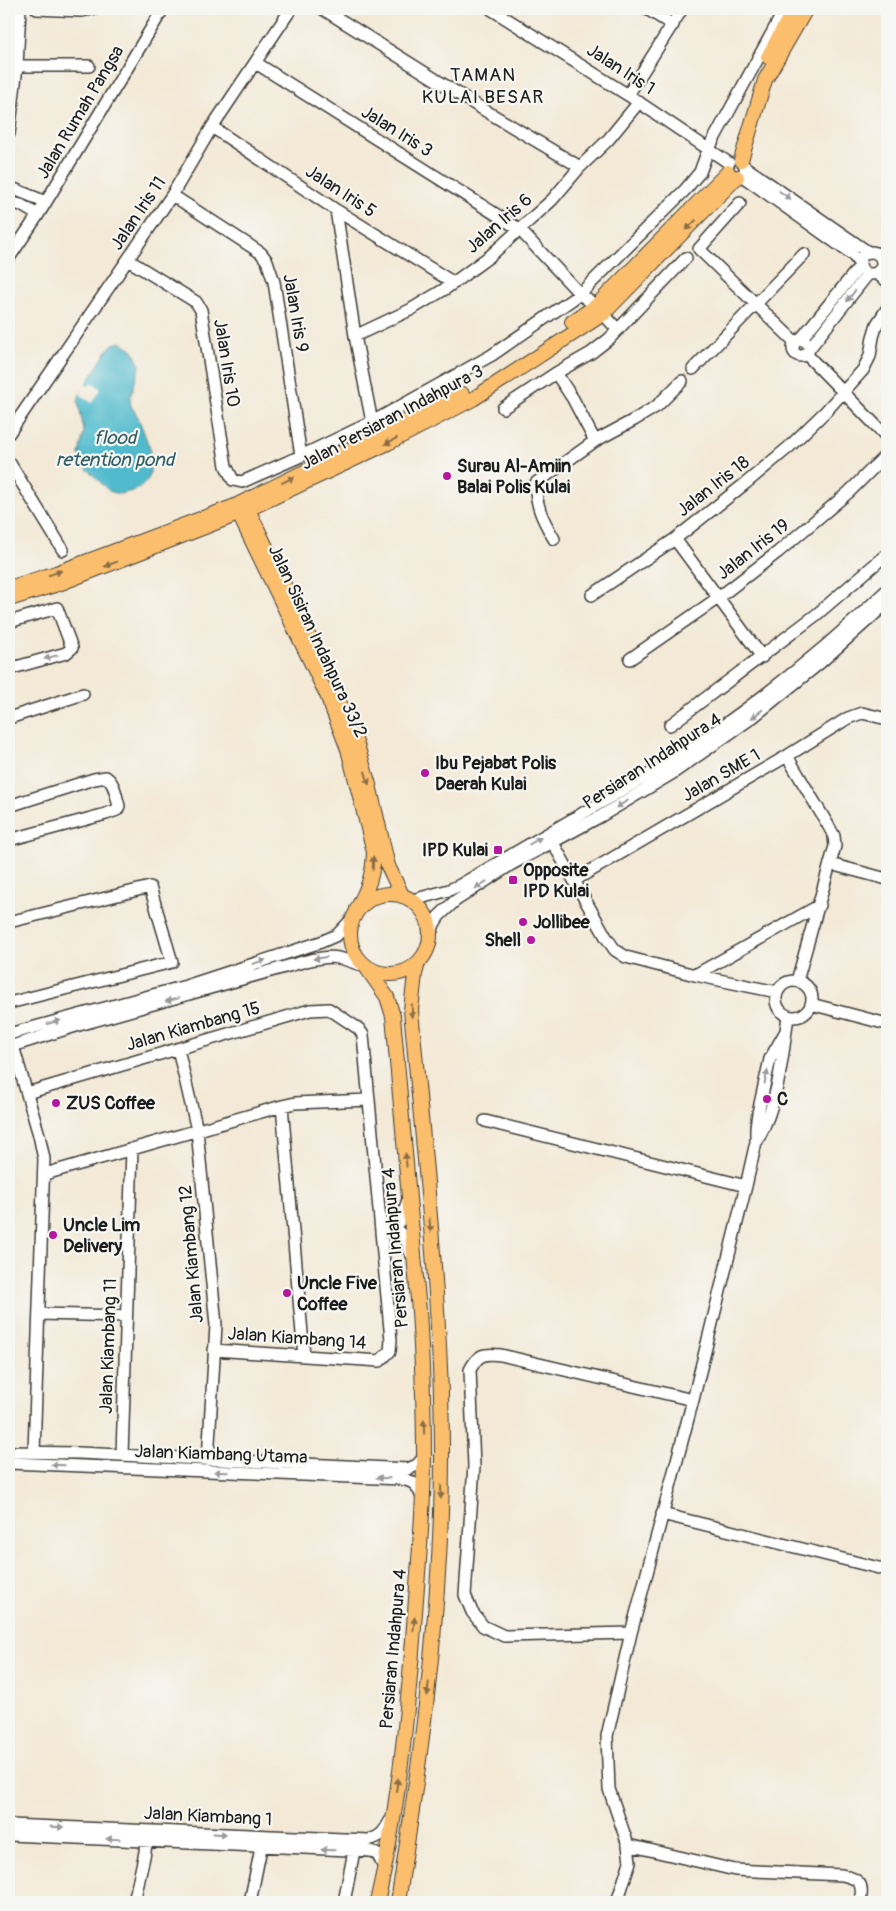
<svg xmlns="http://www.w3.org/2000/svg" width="896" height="1911" viewBox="0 0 896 1911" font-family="Pangolin,sans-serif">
	<rect width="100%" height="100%" fill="#f6f6f2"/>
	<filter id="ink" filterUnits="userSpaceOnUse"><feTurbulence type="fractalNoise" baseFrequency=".02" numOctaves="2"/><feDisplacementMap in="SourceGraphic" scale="10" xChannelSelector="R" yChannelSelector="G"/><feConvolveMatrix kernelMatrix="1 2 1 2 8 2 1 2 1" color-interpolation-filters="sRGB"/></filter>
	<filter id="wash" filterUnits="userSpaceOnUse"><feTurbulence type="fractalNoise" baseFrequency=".0096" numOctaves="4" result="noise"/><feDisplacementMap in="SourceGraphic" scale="20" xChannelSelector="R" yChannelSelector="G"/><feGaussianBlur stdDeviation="1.12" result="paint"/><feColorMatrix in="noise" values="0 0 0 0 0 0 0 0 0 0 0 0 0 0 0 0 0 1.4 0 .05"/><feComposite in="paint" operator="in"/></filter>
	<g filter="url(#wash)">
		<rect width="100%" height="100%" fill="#f3e9d6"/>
		<path fill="#51bbcd" stroke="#366c74" d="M121 342 133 350 140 366 130 398 131 406 138 417 150 449V472L148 479 143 485 133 491 119 494 109 491 84 466 79 454 84 431 78 402 80 394 108 349 113 344Z"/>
		<path fill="#f3e9d6" d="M92 382 101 389 92 403 80 394 82 390 80 388 81 386 84 387 86 384 89 386Z"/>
	</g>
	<g filter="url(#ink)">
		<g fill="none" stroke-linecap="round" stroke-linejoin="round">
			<g stroke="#3c3b38" stroke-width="14">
				<path id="minor" d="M20 9 17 66H89
					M37 9 82 11 92 9
					M323 9 481 108 580 167
					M491 9 628 95 729 163
					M647 9 673 25
					M256 63 519 229 580 294 596 306 618 330
					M628 95 682 9
					M212 127 336 210 454 283
					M9 134 17 66
					M745 167 868 252
					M741 175 853 255 859 263
					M9 186 14 189 46 202
					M172 195 261 253 267 261 274 282 301 456
					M9 202 21 205 38 215
					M740 203 699 249 795 342
					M336 210 355 336 372 422
					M860 263a11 11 0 1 1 22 0a11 11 0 1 1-22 0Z
					M9 258 38 215 163 9
					M128 260 196 302 201 310 226 466 233 480 242 482 301 456 372 422 492 355 580 294 685 190 700 172 708 150 785 9
					M876 273 887 281
					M355 336 410 310 445 289 490 256 552 200 580 167 608 140 639 102
					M801 339 860 266
					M793 348a8 8 0 1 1 16 0a8 8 0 1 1-16 0Z
					M809 349 868 274
					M806 354 887 437
					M693 369 804 254
					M503 408 556 373
					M9 433 172 195 212 127 291 9
					M595 441 573 399 556 373 591 353 609 339 686 258
					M9 462 63 550
					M554 539C543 520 535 505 536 483L595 441 634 420 657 406 682 381
					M675 539 762 657
					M592 595 675 539 746 483 789 447 826 411 863 370 870 356 873 337 877 324 887 309
					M9 622 57 608 72 648 66 653 9 669
					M630 659 718 598 778 552 849 492 887 454
					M9 718 83 694
					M670 725 816 615 887 554
					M787 756 828 825 834 836 835 846 797 981
					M9 806 94 779 106 777C115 783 116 796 119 806L117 810 106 814 9 840
					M553 843 606 937 615 950 626 957 695 975 777 992
					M830 864 887 879
					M575 880 787 756 848 718 862 713 887 719
					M413 900 449 890 460 885 667 764C745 713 820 655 887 590
					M9 922 150 887 172 962 9 1003
					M430 936 434 924 439 916 455 901 512 864 601 816 673 773 753 717 821 662 887 603
					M695 975 820 905
					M776 999a18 18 0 1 1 36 0a18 18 0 1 1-36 0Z
					M811 1004 887 1024
					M786 1031 770 1059 758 1113 756 1127V1142L746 1186 693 1400 631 1633 607 1736 609 1789 628 1845 735 1870 842 1875C860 1879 864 1884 860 1902
					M9 1034 186 986 321 942 337 935 352 919
					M13 1046 39 1135 44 1159 34 1452
					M9 1047 79 1025 306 961C335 954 339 957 366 967
					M178 1049 197 1130 216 1325 208 1460
					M27 1093 310 1010 329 1009 359 1029 363 1035 391 1340 390 1351 380 1361 214 1350
					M282 1106 304 1356
					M485 1121 746 1186
					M757 1141C779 1101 782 1059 788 1016
					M45 1174 282 1106 295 1103 369 1100
					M382 1225 398 1223 404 1214 407 1202
					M381 1233 399 1232 407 1242 411 1254
					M39 1314 126 1316
					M9 1452 79 1453 408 1469 417 1465 424 1457
					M122 1455 132 1149
					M9 1463 401 1479C414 1481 417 1485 422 1497
					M662 1514 887 1570
					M631 1633 504 1636 483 1626 472 1612 465 1595 474 1466 470 1370C478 1354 484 1353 501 1355L693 1400
					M9 1825 368 1840C381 1837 384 1832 390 1821
					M9 1835 371 1851 378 1855 385 1869
					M134 1902 145 1852 147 1833
					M250 1902 261 1848
					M344 1902 354 1851
					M617 1902 630 1862 628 1845"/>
			</g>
			<g stroke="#3c3b38" stroke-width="16">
				<path id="major" d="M768 57 794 9
					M741 160 765 80 806 9
					M572 322 596 306 728 172
					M245 503 326 673
					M235 506 327 695 348 749 374 852C373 876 368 888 357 909
					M9 588 56 573 235 506 462 394
					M9 599 61 583 238 514 388 443 473 399 603 314 737 177
					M337 697 357 745 369 785 388 866 402 895
					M350 934a40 40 0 1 1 80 0a40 40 0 1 1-80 0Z
					M366 967 387 997 393 1016 419 1311C422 1359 424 1407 424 1455 424 1516 417 1579 413 1640 406 1728 397 1817 377 1902
					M398 1902C422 1751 443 1599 442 1446 441 1300 424 1155 411 1010L415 974 418 963"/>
			</g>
			<use href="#minor" stroke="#fff" stroke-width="11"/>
			<use href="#major" stroke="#fabe6d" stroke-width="14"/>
		</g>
		<defs><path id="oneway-solid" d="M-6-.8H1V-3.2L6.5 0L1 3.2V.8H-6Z" transform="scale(1.25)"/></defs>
		<g fill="#999">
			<use href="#oneway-solid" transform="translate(785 195) rotate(35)"/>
			<use href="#oneway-solid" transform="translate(851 296) rotate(128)"/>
			<use href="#oneway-solid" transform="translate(51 657) rotate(164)"/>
			<use href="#oneway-solid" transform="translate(757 714) rotate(142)"/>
			<use href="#oneway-solid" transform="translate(622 804) rotate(149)"/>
			<use href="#oneway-solid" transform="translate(535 841) rotate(-30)"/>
			<use href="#oneway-solid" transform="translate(481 885) rotate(147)"/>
			<use href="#oneway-solid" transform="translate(320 958) rotate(171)"/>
			<use href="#oneway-solid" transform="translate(259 962) rotate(-18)"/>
			<use href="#oneway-solid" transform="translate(172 1000) rotate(165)"/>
			<use href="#oneway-solid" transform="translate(54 1022) rotate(-15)"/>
			<use href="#oneway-solid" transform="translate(766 1077) rotate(-78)"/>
			<use href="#oneway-solid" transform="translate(58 1465) rotate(-178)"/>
			<use href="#oneway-solid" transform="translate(221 1472) rotate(-178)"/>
			<use href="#oneway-solid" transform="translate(383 1478) rotate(-178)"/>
			<use href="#oneway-solid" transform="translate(57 1827) rotate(2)"/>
			<use href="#oneway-solid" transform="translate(220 1834) rotate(3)"/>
			<use href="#oneway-solid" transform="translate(113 1839) rotate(-178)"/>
			<use href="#oneway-solid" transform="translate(328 1850) rotate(-178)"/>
		</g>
		<g fill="#8b6d44">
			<use href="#oneway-solid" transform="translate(691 225) rotate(135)"/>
			<use href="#oneway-solid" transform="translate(391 441) rotate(153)"/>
			<use href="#oneway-solid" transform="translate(288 480) rotate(-26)"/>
			<use href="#oneway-solid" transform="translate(111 564) rotate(159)"/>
			<use href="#oneway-solid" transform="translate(55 573) rotate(-19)"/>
			<use href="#oneway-solid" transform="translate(367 778) rotate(74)"/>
			<use href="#oneway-solid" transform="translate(373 863) rotate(-88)"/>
			<use href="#oneway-solid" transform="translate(412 1011) rotate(89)"/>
			<use href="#oneway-solid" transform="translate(406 1160) rotate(-95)"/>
			<use href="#oneway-solid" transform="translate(430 1225) rotate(85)"/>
			<use href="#oneway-solid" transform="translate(424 1427) rotate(-91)"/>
			<use href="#oneway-solid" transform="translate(441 1492) rotate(92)"/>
			<use href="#oneway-solid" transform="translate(414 1624) rotate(-85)"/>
			<use href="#oneway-solid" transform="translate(428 1689) rotate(96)"/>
			<use href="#oneway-solid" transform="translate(397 1785) rotate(-81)"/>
		</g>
	</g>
	<g fill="#b5179e" stroke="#f6f6f2" stroke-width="2">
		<circle cx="447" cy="476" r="5"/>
		<circle cx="425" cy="773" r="5"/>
		<rect x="493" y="845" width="10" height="10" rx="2.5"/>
		<rect x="508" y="875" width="10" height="10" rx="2.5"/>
		<circle cx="523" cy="922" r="5"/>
		<circle cx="531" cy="940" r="5"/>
		<circle cx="767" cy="1099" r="5"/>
		<circle cx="56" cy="1103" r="5"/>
		<circle cx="53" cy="1235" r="5"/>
		<circle cx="287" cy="1293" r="5"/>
	</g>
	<g text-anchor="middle" stroke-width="4.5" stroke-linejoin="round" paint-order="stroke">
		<g font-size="18" fill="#1c1c1c" stroke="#f6f6f2">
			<text transform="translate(621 69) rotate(33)" y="6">Jalan Iris 1</text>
			<text transform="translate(80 112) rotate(-59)" y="6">Jalan Rumah Pangsa</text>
			<text transform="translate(397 131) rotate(32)" y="6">Jalan Iris 3</text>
			<text transform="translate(341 191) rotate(33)" y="6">Jalan Iris 5</text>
			<text transform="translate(138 213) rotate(-56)" y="6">Jalan Iris 11</text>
			<text transform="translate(499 223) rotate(-41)" y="6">Jalan Iris 6</text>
			<text transform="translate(296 313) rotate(80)" y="6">Jalan Iris 9</text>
			<text transform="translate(227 363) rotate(81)" y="6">Jalan Iris 10</text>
			<text transform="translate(392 417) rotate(-28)" y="6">Jalan Persiaran Indahpura 3</text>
			<text transform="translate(713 486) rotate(-38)" y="6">Jalan Iris 18</text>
			<text transform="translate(753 549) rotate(-38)" y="6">Jalan Iris 19</text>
			<text transform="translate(318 641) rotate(65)" y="6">Jalan Sisiran Indahpura 33/2</text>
			<text transform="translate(652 761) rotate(-33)" y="6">Persiaran Indahpura 4</text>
			<text transform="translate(721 775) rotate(-30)" y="6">Jalan SME 1</text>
			<text transform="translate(193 1026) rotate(-16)" y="6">Jalan Kiambang 15</text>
			<text transform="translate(395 1248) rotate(-95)" y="6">Persiaran Indahpura 4</text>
			<text transform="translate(191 1254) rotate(-95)" y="6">Jalan Kiambang 12</text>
			<text transform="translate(297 1338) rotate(4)" y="6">Jalan Kiambang 14</text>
			<text transform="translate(108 1346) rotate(-88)" y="6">Jalan Kiambang 11</text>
			<text transform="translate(221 1454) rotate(2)" y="6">Jalan Kiambang Utama</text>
			<text transform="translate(393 1649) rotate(-85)" y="6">Persiaran Indahpura 4</text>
			<text transform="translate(208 1816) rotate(3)" y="6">Jalan Kiambang 1</text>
		</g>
		<g font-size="18" font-weight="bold" fill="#1c1c1c" stroke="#f6f6f2" text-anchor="start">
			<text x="457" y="472">Surau Al-Amiin<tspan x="457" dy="21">Balai Polis Kulai</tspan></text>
			<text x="435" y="769">Ibu Pejabat Polis<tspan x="435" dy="21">Daerah Kulai</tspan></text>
			<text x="488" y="856" text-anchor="end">IPD Kulai</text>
			<text x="523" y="876">Opposite<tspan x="523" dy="21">IPD Kulai</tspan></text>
			<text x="533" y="928">Jollibee</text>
			<text x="521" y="946" text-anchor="end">Shell</text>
			<text x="777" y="1105">C</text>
			<text x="66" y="1109">ZUS Coffee</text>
			<text x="63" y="1231">Uncle Lim<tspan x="63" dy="21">Delivery</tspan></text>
			<text x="297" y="1289">Uncle Five<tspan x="297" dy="21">Coffee</tspan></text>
		</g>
		<g font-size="19" letter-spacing="1" fill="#1c1c1c" stroke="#f6f6f2">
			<text x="483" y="81">TAMAN<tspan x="483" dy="22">KULAI BESAR</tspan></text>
		</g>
		<g font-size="19" font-style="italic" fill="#315c63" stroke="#f6f6f2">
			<text x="115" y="444">flood<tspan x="115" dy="22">retention pond</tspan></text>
		</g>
	</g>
	<rect width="896" height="1911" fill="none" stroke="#f6f6f2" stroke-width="30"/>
</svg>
